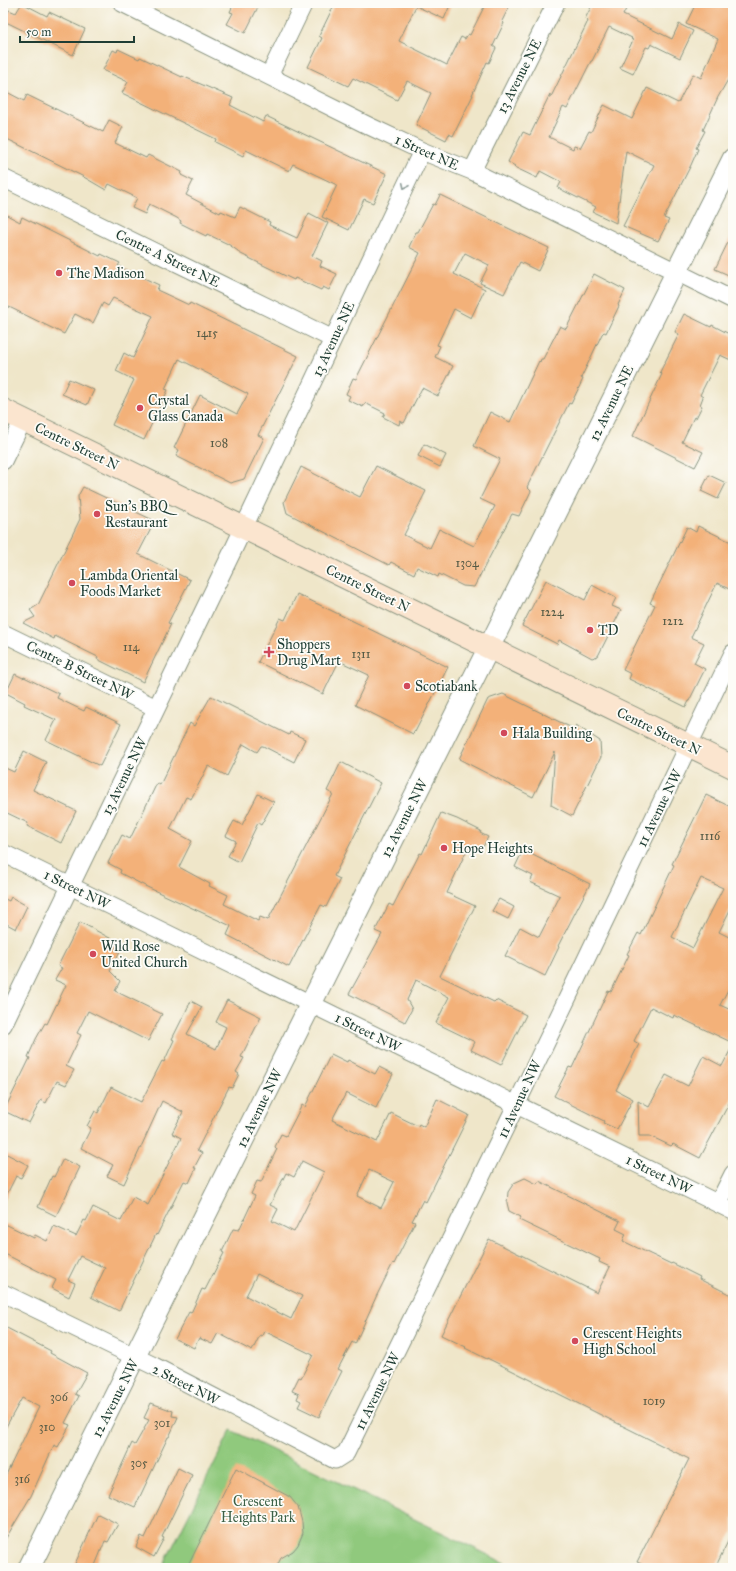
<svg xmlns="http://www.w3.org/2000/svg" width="736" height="1571" viewBox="0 0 736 1571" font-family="'IM FELL Great Primer',serif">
	<rect width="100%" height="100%" fill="#fdfcf7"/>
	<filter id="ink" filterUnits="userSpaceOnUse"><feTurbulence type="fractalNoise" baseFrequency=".025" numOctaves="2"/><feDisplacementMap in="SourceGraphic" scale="8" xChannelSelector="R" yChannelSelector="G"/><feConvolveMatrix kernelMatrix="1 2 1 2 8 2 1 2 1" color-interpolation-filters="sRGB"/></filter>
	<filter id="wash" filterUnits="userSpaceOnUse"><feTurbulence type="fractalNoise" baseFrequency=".012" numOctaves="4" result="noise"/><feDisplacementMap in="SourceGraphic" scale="16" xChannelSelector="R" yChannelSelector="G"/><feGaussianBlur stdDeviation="0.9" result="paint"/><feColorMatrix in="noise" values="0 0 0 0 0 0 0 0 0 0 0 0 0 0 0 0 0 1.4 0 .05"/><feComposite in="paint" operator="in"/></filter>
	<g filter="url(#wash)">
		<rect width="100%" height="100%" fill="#efe6c9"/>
		<path fill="#90c97d" stroke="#588358" d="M231 1430 515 1568H162Z"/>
		<g id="blocks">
			<path fill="#f3b179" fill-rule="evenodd" d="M22 3 47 16 49 12 85 29 73 55 4 21 9 10 16 13Z
				M234 3H260L245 33 227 24 233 13 230 12Z
				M335 3H451L444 19 416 6 399 41 447 65 461 37 465 39 468 34 470 35 486 3H511L502 21 504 23 493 46 496 48 489 63 487 62 472 95H473L453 136 449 134 446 140 416 125 431 93 407 81 397 100 353 78 348 86 308 67 322 38 319 36Z
				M593 3H629L623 15 672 39 679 24 693 31 680 58 651 44 649 48 646 47 633 74 620 68 633 40 631 39 632 38 609 27 592 61H591L567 109 563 107 549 137 573 149 574 146 580 148 589 131 591 132 604 105 632 119 647 88 678 103 693 74 701 78 718 39 686 24 696 3H733V71L718 97 703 130 705 131 696 148 698 149 691 165 664 218 669 220 658 241 623 226 654 165 626 151 616 223 593 212 596 207 558 188 561 182 540 171 537 178 514 167 515 166 508 162 523 132 530 135 550 94V99L588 21 585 19Z
				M118 49 139 59 140 57 182 77V76L233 98 230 105 263 122 266 116 387 174 373 203 364 199 349 230 322 217 337 185 293 164 289 171 246 150 243 156 215 142 216 139 122 93 128 82 103 70 113 50 117 52Z
				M3 90 24 101 27 95 103 132 109 120 123 127 115 143 146 158 148 155 182 172 181 175 193 181 186 195 220 213 221 211 235 217 240 207 270 222 269 225 297 238 309 213 328 223 312 256 322 261 320 266 337 274 329 290 323 287 321 290 295 278 294 280 265 266 239 253 238 251 228 244 207 234 206 236 180 223 181 221 177 218 149 204 145 214 132 208 137 198 109 184 106 190 82 176 3 137Z
				M440 195 549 248 538 271 520 262 504 294 480 283 489 265 465 253 454 274 485 289 471 318 454 309 437 345 440 346 435 357 453 366 438 396 422 388 404 423 400 421 399 425 383 417 385 413 365 403 363 407 348 400 350 396 346 394 353 378 356 379 420 253 409 247 416 232H418L433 204 435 205Z
				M3 213 20 222 22 217 100 256 101 254 120 263 118 266 159 285 157 290 189 305 190 303 298 356 258 435 264 438 244 479 230 483 176 456 179 450 174 448 200 395 237 414 248 394 179 359 165 389 168 390 144 440 112 425 134 380 116 371 124 353 133 358 153 316 113 298 108 306 103 303 93 323 75 314 64 334 3 304Z
				M733 232V277L715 269Z
				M594 274 625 290 618 305 619 306 606 333 604 332 602 334 581 378 583 379 571 404 569 403 527 487 531 491 519 516 512 514 474 587 463 586 439 574 438 577 417 567 414 574 391 562 389 565 287 513 284 502 301 467 360 497 376 466 426 491 404 535 430 548 439 529 474 546 495 506 480 499 500 459 474 446 490 412 510 422 539 361 540 362 541 359H543L560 326 566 329Z
				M684 314 711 327 712 325 733 336V361L720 355 700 395 703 397 700 405 702 406 696 418 694 417 682 442 703 452 695 467 633 436 662 374 660 372 679 334 675 332Z
				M69 379 94 390 87 405 62 394Z
				M424 444 446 455 440 467 418 456Z
				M709 475 726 483 718 499 701 491Z
				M83 487 155 521 138 554 190 580 168 623 171 624 143 682 97 659 98 657 55 636 54 639 23 623 35 617 30 610 38 605 80 519 78 496Z
				M698 526 733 543V591L717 583 691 637 704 643 694 663 705 669 686 707 629 679 631 674 623 670 655 605 650 603 687 527 696 532Z
				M546 580 585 600 592 585 616 598 612 606 621 610 598 656 592 658 559 640 557 644 522 626Z
				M297 594 448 667 415 732 414 731 413 734 355 705 369 675 339 661 323 694 258 662 280 618 285 620Z
				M15 674 23 678 24 677 59 694 57 698 84 711 86 707 121 724 100 766 46 740 56 720 24 705 25 703 6 693Z
				M503 694 574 729 576 725 600 741 601 757 572 816 551 805 555 752 533 797 459 759 488 699Z
				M211 696 289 735 290 732 305 739 294 762 263 746H261L257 752 243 744 227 776 208 766 191 799 186 797 170 829 192 841 179 867 210 884 209 886 228 895 224 904 258 921 260 917 268 920 333 794 327 791 341 762 381 783 334 876 340 879 326 907 321 905 289 967 227 935 231 926 147 887 120 873 121 870 108 863 122 835 130 839 157 783 160 785 190 723 194 726Z
				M24 751 46 762 33 790 76 811 61 843 27 826 28 823 3 811V767L14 772Z
				M258 794 274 802 261 825 258 823 239 862 228 856 236 841 226 836 234 821 242 825Z
				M706 795 733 808V904L719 932 733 939V980L720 1005 733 1011V1043L674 1015 673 1018 651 1007 634 1041 639 1044 616 1090 633 1099 617 1129 603 1123 604 1121 554 1096 569 1067 572 1068 608 991 611 992 629 955 627 954 638 933 641 935 674 865 672 864ZM701 878 723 888 693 948 672 937Z
				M441 813 457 819 481 831 480 833 488 837 481 851 469 845 447 893 475 906 440 976 494 1002 496 1000 526 1015 501 1065 471 1050 475 1042 436 1023 449 997 416 980 407 1000 412 1009 405 1022 349 994 382 934 375 931 389 904 393 906 420 853 422 854Z
				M523 850 590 884 558 946 559 947 545 976 505 956 520 927 539 937 560 896 530 882 533 876 515 867Z
				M11 897 27 906 16 929 3 922V898L9 901Z
				M499 899 514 907 508 919 492 911Z
				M80 922 119 943 115 950 120 952 110 971 120 981 115 991 162 1014 148 1041 88 1011 77 1033 81 1035 66 1066 74 1070 66 1085 57 1081 46 1103 41 1100 29 1123 4 1111 30 1058 28 1057 36 1039 45 1023 47 1024 66 985 55 980 62 968 58 966Z
				M227 1000 261 1017 241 1057 244 1058 236 1072 239 1074 232 1088 229 1087 197 1150 202 1153 194 1168H196L189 1183 184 1181 157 1235 156 1234 119 1311 91 1297 105 1268 80 1256 68 1280 75 1283 69 1297 52 1288 56 1280 3 1253V1223L34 1238 35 1235 47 1241 54 1226 76 1236 84 1220 86 1221 93 1207 121 1221 133 1197 148 1205 181 1138 172 1133 183 1112 162 1101 124 1184 107 1176 113 1165 81 1148 91 1128 87 1126 95 1111 98 1113 111 1087 141 1102 162 1061 164 1062 174 1040 172 1039 191 1001 202 1007 187 1034 216 1049 226 1027 216 1022Z
				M733 1045V1096L700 1158 673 1144 671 1146 650 1136H639L638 1101 649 1107 666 1075 688 1086 703 1056 722 1066Z
				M331 1054 347 1062 348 1060 375 1074 379 1067 393 1074 376 1108 346 1093 332 1120 377 1142 391 1113 418 1126 419 1124 424 1127 437 1099 469 1115 426 1202 423 1200 412 1221 415 1222 394 1264 393 1263 376 1297 355 1344 352 1342 338 1369 342 1371 319 1417 298 1407 301 1401 297 1399 299 1394 292 1391 299 1377 301 1378 313 1355 264 1331 262 1336 260 1335 252 1351 218 1333 212 1344 199 1338 194 1348 175 1339 189 1312 191 1313 202 1289 205 1290 224 1253 222 1252 233 1229 239 1230 255 1196 251 1194 257 1181 261 1182 277 1149 275 1147 281 1134 286 1136 302 1105 305 1107ZM302 1161 324 1172 294 1232 272 1221 278 1209 270 1205 286 1173 294 1177ZM369 1170 394 1182 381 1208 357 1196ZM257 1274 302 1296 291 1319 246 1296Z
				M3 1152 28 1165 21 1178 16 1176 3 1202Z
				M63 1159 80 1167 56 1216 38 1207 52 1176 54 1177Z
				M525 1178 537 1184 539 1181 620 1221 616 1229 626 1234 623 1241 671 1264 672 1263 700 1277 699 1279 733 1296V1531L715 1568H650L637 1562 689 1459 487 1358V1359L465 1348 466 1347 441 1335 489 1239 597 1293 610 1267 599 1262 600 1259 519 1220 521 1217 509 1211 507 1203 508 1192 514 1183Z
				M3 1326 51 1351 50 1353 87 1373 75 1394 79 1396 65 1423 70 1425 58 1447 54 1445 31 1496 3 1543V1481L39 1407 22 1398 3 1432Z
				M151 1403 173 1411 172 1416 178 1417 170 1435 169 1437H168L135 1507 108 1495 132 1443 135 1445 149 1420 144 1418Z
				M178 1468 192 1475 162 1537 164 1538 154 1557 136 1547 141 1536 145 1538Z
				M236 1468 290 1497 298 1507 302 1522 303 1533 298 1545 293 1551 281 1558 276 1568H187Z
				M98 1514 118 1524 108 1542 105 1541 94 1568H73Z"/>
		</g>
	</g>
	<g filter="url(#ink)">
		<use href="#blocks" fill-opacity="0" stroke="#87927e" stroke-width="1"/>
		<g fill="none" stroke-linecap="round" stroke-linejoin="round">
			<g stroke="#87927e" stroke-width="19">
				<path id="minor" d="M122 3 369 126 422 151 472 171 733 300
					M269 76 304 3
					M472 171 556 3
					M3 178 333 339
					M3 461 23 420
					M3 633 156 708
					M3 853 733 1211
					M3 1025 235 546 422 151
					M718 1204 733 1174
					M3 1293 154 1366 335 1460 346 1453 507 1124 733 653"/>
			</g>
			<g stroke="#87927e" stroke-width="23">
				<path id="tertiary" d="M29 1568 733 159"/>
			</g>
			<g stroke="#87927e" stroke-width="24">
				<path id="secondary" d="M3 410 733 767"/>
			</g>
			<use href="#minor" stroke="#fff" stroke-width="17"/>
			<use href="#tertiary" stroke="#fff" stroke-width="21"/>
			<use href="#secondary" stroke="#fbe5cf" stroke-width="22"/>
		</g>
		<defs><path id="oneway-chevron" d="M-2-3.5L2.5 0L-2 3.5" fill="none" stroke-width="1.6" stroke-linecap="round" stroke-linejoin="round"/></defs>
		<use stroke="#8f9e9a" href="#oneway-chevron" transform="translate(405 186) rotate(115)"/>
	</g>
	<g fill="#d1495b" stroke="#fdfcf7" stroke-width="1.5">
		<circle cx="59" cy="273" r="4"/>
		<circle cx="140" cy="408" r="4"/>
		<circle cx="97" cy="514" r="4"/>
		<circle cx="72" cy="583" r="4"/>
		<circle cx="590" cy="630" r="4"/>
		<path d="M267 646h4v4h4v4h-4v4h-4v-4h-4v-4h4z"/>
		<circle cx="407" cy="686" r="4"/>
		<circle cx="504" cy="733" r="4"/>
		<circle cx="444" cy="848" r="4"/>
		<circle cx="93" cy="954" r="4"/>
		<circle cx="575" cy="1341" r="4"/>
	</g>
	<g text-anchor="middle" stroke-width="3.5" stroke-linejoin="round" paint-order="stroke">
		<g font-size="12" fill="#545a45">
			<text x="207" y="337">1415</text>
			<text x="219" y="447">108</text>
			<text x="467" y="567">1304</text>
			<text x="552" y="616">1224</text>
			<text x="673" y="625">1212</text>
			<text x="131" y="651">114</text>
			<text x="361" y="658">1311</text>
			<text x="710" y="840">1116</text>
			<text x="59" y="1401">306</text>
			<text x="654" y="1405">1019</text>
			<text x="162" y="1427">301</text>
			<text x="47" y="1431">310</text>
			<text x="139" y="1467">305</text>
			<text x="22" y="1483">316</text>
		</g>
		<g font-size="14" fill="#1f3d34" stroke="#fdfcf7">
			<text transform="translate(519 76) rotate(-63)" y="5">13 Avenue NE</text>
			<text transform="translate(427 152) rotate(24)" y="5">1 Street NE</text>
			<text transform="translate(168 258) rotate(26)" y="5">Centre A Street NE</text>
			<text transform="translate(333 339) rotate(-65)" y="5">13 Avenue NE</text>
			<text transform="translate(611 403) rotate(-64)" y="5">12 Avenue NE</text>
			<text transform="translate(77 446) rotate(26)" y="5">Centre Street N</text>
			<text transform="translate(368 588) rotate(26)" y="5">Centre Street N</text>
			<text transform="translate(80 670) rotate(26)" y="5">Centre B Street NW</text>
			<text transform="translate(659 731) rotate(26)" y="5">Centre Street N</text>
			<text transform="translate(124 776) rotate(-64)" y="5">13 Avenue NW</text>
			<text transform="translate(659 808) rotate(-64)" y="5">11 Avenue NW</text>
			<text transform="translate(404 818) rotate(-63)" y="5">12 Avenue NW</text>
			<text transform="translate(77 889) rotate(26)" y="5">1 Street NW</text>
			<text transform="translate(368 1032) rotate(26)" y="5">1 Street NW</text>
			<text transform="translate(519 1099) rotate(-65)" y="5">11 Avenue NW</text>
			<text transform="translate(259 1108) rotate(-64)" y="5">12 Avenue NW</text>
			<text transform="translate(659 1174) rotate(26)" y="5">1 Street NW</text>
			<text transform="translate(186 1384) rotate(27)" y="5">2 Street NW</text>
			<text transform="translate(377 1391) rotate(-64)" y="5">11 Avenue NW</text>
			<text transform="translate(115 1398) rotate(-63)" y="5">12 Avenue NW</text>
		</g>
		<g font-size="14" fill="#1f3d34" stroke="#fdfcf7" text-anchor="start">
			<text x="67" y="278">The Madison</text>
			<text x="148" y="405">Crystal<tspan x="148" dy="16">Glass Canada</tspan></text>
			<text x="105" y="511">Sun's BBQ<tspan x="105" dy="16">Restaurant</tspan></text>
			<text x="80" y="580">Lambda Oriental<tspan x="80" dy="16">Foods Market</tspan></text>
			<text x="598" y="635">TD</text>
			<text x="277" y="649">Shoppers<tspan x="277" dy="16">Drug Mart</tspan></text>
			<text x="415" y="691">Scotiabank</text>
			<text x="512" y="738">Hala Building</text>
			<text x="452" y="853">Hope Heights</text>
			<text x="101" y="951">Wild Rose<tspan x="101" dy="16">United Church</tspan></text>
			<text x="583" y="1338">Crescent Heights<tspan x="583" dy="16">High School</tspan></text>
		</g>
		<g font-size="14" fill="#3b6046" stroke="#fdfcf7">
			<text x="258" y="1506">Crescent<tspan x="258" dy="16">Heights Park</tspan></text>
		</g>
	</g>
	<rect width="736" height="1571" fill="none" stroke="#fdfcf7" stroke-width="16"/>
	<path d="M20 36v6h114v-6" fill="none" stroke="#1f3d34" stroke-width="2"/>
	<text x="26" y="36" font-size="12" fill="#1f3d34" stroke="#fdfcf7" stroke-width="3" paint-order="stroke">50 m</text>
</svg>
